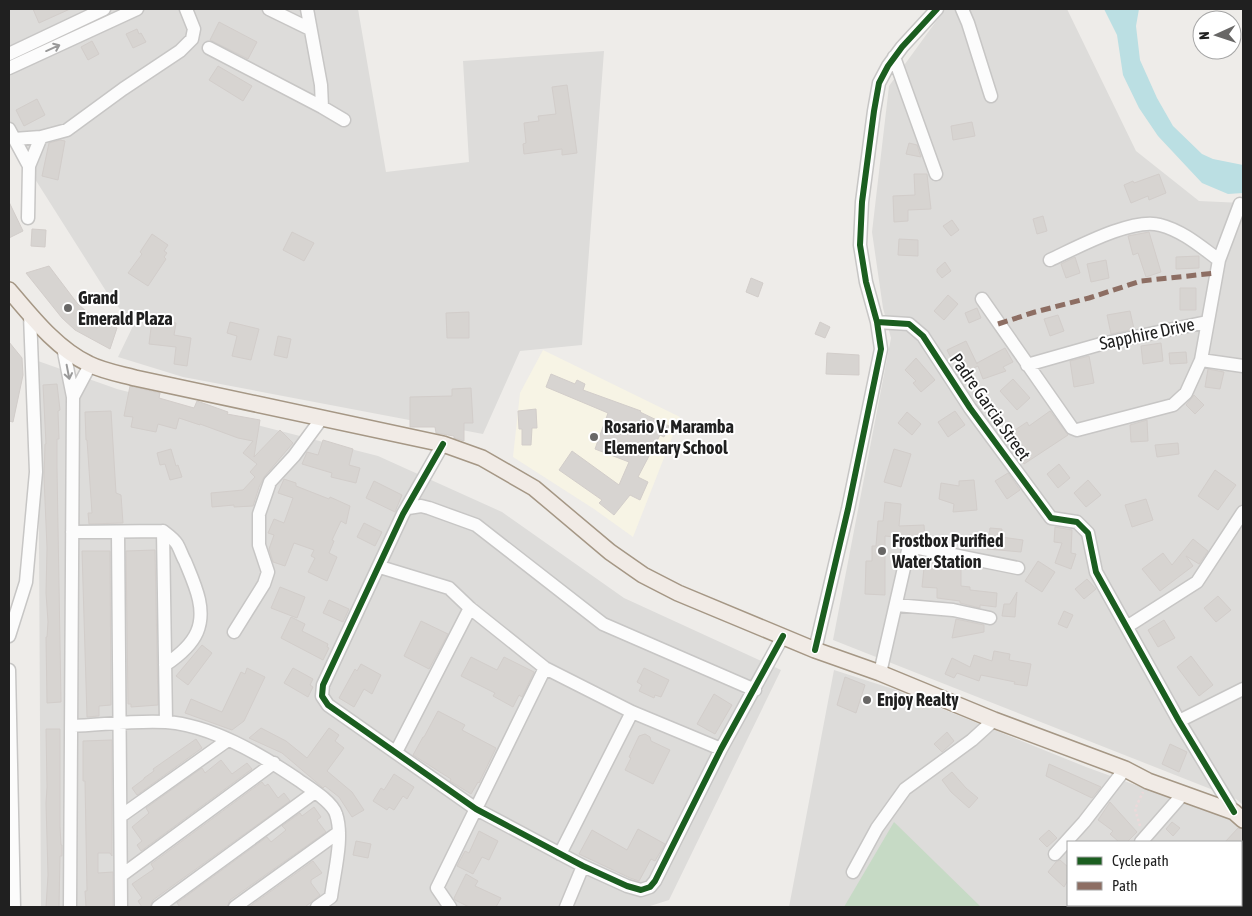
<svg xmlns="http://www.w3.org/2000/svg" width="1252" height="916" viewBox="0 0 1252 916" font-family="'Asap Condensed',sans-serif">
	<rect width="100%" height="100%" fill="#eeece9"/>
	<path fill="#dddcda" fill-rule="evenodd" d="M9 9H358L386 172 469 162 463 61 604 51 582 345 520 351 483 434 183 377 118 357 134 324 111 299 9 138Z
		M945 9H1067L1136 151 1199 201 1243 203V805L1236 799 833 640 891 338 883 308 872 232 889 86Z
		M38 361 117 389 378 456 502 512 624 598 781 670 669 900 647 907H41Z
		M834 670 893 689 1086 767 1237 822 1243 828V907H789ZM1068 842H1241V905H1068Z"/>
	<path fill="#f7f4e5" d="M543 350 680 417 633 537 594 509 513 457 520 393Z"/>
	<path fill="#c6dac5" d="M894 822 981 907H844Z"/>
	<path fill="#bbdfe3" d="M1104 9H1139L1136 26 1140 60 1157 98 1173 126 1202 154 1213 159 1243 165V193L1228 194 1202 183 1158 136 1139 108 1123 75 1117 35Z"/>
	<path fill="#d7d4d1" stroke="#d2cdca" d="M33 9H70L39 23Z
		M219 22 257 42 248 59 210 40Z
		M137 29 139 34 141 33 146 42 133 48 126 34Z
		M92 41 99 54 88 60 81 47Z
		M218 66 252 86 243 101 209 80Z
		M567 85 577 153 562 155V149L524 154 523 144 526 143 524 123 539 121 538 116 556 114 552 87Z
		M37 99 45 115 24 126 16 110Z
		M972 122 975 136 953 140 951 126Z
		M60 140 65 141 58 180 42 176 49 143Z
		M909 143 917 145 921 157 906 154Z
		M914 174H927L931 209 908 210V221L894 222 893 196 915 195Z
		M1159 174 1166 193 1149 200 1148 196 1131 203 1124 185 1133 181 1134 183Z
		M9 202 23 231 9 238Z
		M1043 216 1047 231 1037 234 1033 219Z
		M952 220 959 230 951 236 943 226Z
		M32 229 46 230 45 247 31 246Z
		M292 232 314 243 304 261 283 250Z
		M1149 232 1161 272 1146 277 1138 253 1133 255 1128 236Z
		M152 234 168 245 164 251 167 253 164 257 166 259 148 286 128 273 142 254 140 252Z
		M899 239 918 240V256L898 255Z
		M1199 256V268L1176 269V257Z
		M1075 257 1080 273 1066 278 1061 264Z
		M1106 260 1109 278 1091 282 1087 264Z
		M945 262 951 271 942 278 937 272V269Z
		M49 266 77 303 88 313 117 328 110 349 75 330 62 318 26 273Z
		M751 278 763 283 758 297 746 292Z
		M1180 288H1196V310H1180Z
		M948 295 958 304 944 320 934 311Z
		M977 308 981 318 969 323 965 313Z
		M1130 311 1134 329 1111 334 1107 315Z
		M469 312V338H447L446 313Z
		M1058 315 1064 331 1050 336 1044 319Z
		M152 320 176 323 174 335 191 338 187 366 174 364 176 347 149 344Z
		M230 322 259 329 251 360 232 356 237 336 227 333Z
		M820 322 830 327 825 338 815 334Z
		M278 336 291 339 287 358 274 355Z
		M966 341 977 364V363L1005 348 1013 362 1003 367 1006 371 983 379 978 366 965 372 958 357 952 360 947 350Z
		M9 342 22 358 23 375 13 422 9 421Z
		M1161 343 1163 361 1143 364 1141 346Z
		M1186 352 1187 363 1170 364 1169 353Z
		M827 353 859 355V375L826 374Z
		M1089 356 1094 383 1074 387 1070 361Z
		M916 358 935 380 921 392 913 383 916 381 905 370Z
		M1208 369 1224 372 1220 389 1205 387Z
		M551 374 575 384 577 380 585 384 583 390 641 411 640 412 669 426 664 437 660 435 638 477 648 482 640 500 630 495 614 515 599 503 602 500 559 470 572 451 619 485 629 462 595 449 608 413 546 387Z
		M1013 379 1030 398 1017 410 1000 391Z
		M57 384 60 410 58 411 59 439H57V468L61 702 47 703 46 637H47L48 622 46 593 47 548 44 477 45 444H46L43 385Z
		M130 386 160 393 159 398 194 408 197 401 228 412 227 414 260 420 254 457 280 430 293 443 264 477 259 487 253 506 234 507V505L212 507 211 493 243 490 255 477 250 472 257 464 243 453 253 441 238 438 200 424V425L179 418 176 429 158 424 156 432 131 427 133 417 124 416Z
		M471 388 473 423H464V441L454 438V436L436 433 435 427H410V397L452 396V389Z
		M1194 395 1204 405 1195 414 1186 405Z
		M536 409 537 428H532L531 445H522V429H519L518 411Z
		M111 411 116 493 121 495 123 523 89 524 88 513H92L87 440H86L85 412Z
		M955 411 965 425 948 437 938 422Z
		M1050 411 1068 435 1024 464 1006 436 1027 422 1029 426Z
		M907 412 921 424 912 435 898 423Z
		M1147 420 1148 441 1131 442 1130 425Z
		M323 440 353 449 349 465 360 468 356 483 331 477 332 473 302 464 307 452 318 455Z
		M1178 443 1179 454 1157 457 1155 445Z
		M171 449 176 466 178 465 182 477 170 480 165 464 160 465 157 453Z
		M894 449 911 454 901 487 884 482Z
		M1059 464 1070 478 1058 488 1047 474Z
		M1215 470 1236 485 1218 510 1198 496Z
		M1008 473 1020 490 1007 499 995 481Z
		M284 479 296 483V486L329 499 330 497 350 506 346 524 341 521 332 540 334 541 329 553 337 557 327 581 308 572 315 558 311 556 314 550 294 543 285 566 273 562 269 549 274 535 268 533 274 519 284 523 293 498 278 493Z
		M974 480 977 510 953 512 954 504 939 499 941 483 959 486V481Z
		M1088 480 1101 495 1086 507 1074 493Z
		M374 481 402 495 395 512 366 498Z
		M1146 499 1153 520 1132 527 1125 505Z
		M885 502 901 504 899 526 924 525 925 540 885 536V595L865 594 866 561H872V546H876L878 521H883Z
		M364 523 382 532 375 546 357 537Z
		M1055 527 1072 530 1071 553 1076 554 1071 569 1055 563 1062 543 1054 542Z
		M990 528 1002 529 1001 537 1023 540 1021 552 987 549Z
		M1193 539 1208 551 1199 564 1186 556 1193 566 1160 591 1142 569 1163 553 1172 565Z
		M155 550 158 705 131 707V704H128L126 551Z
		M82 551H110L111 705 99 706V716L87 717Z
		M925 558 961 565V586L970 587V590L997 593 996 607 980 605V608L960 603V601L937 598V588L922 587Z
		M1038 561 1055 572 1042 592 1025 581Z
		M1087 579 1096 589 1084 599 1075 589Z
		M280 587 305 597 297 618 271 608Z
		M1017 592 1015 617 1002 616 1004 604H1010Z
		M1218 596 1231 610 1216 622 1204 608Z
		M329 600 349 609 343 622 323 613Z
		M1064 611 1073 615 1067 628 1058 624Z
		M291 617 305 624 302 631 328 644 327 647 329 648 323 660 281 638Z
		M956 619 984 625V632L952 638Z
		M1164 620 1175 638 1158 647 1148 630Z
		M421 621 448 634 429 669 404 656Z
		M202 645 212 653 188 685 176 676Z
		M994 651 1010 654 1009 660 1031 664 1027 686 1014 684 1015 682 981 675 979 681 957 673 954 678 945 674 952 658 970 667 974 655 992 661Z
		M1191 656 1213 685 1199 696 1177 667Z
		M471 657 497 670 504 657 534 672 522 697 519 695 513 707 493 696 495 693 461 676Z
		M361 664 381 675 372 694 364 689 354 707 339 698 355 669 357 671Z
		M247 668 265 677 244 721 232 730 185 713 191 699 222 712 241 672 245 674Z
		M293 668 313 679 310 685 313 687 308 697 284 683Z
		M644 668 669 680 661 697 655 695 654 698 639 691 642 685 637 682Z
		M845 677 865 685 856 713 837 705Z
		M714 694 732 705 715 734 697 724Z
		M438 711 465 725 462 730 496 748 479 783 478 782 471 794 450 781 451 779 413 755 423 737H424Z
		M261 728 286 741 307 758 329 728 339 735 335 741 344 748 327 771 352 792 364 810 352 817 339 797 325 786 323 788 315 781 282 753 249 738Z
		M46 729H60V827L61 845H62V856H60L59 907H46L48 875 46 803 47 787Z
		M947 732 954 741 942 752 934 744Z
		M645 734 650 737 651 741 670 750 653 784 625 770 631 758 629 757 639 736Z
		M196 739 202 748 137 795 132 788 144 779V778L154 771 153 769Z
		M112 740V856L110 853H98V873L113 872V907H86L85 891H87L85 781H83V741Z
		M1170 744 1187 752 1179 772 1162 764Z
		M221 760 232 774 247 763 252 769 141 851 137 845 142 841 132 827 149 813 146 808 202 768 205 773Z
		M1049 764 1101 787 1092 798 1046 776Z
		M952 772 966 788 978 798 969 808 951 792 942 780Z
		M394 774 414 787 407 799 403 796 394 810 389 807 387 810 373 801 381 788 384 790Z
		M262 782 265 786 268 784 278 798 284 793 290 801 153 900 150 907H142L138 901 142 898 132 884 154 869 151 864Z
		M1110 802 1137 832 1127 842H1119L1110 834 1113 831 1098 820Z
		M314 807 321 817 317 820 326 832 230 900 227 907H180L177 903 267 837 271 842 286 830 282 826 300 813 302 816Z
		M1172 822 1180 828 1173 836 1166 829Z
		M1238 828 1243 829V842H1225Z
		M638 829 665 844 655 861 651 859 639 881 630 878 579 854 592 830 627 850Z
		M1049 830 1057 838 1047 847 1039 839Z
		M479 831 498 841 489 860 482 857 473 874 457 866 465 851 469 853Z
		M356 841 371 844 368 858 353 855Z
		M1060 860 1068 867V880L1064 887 1048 872 1056 862Z
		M313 861 322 873 311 880V883L320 895 305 907H249Z
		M466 874 478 881 475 886 501 898 496 907H469L455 900 454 898Z"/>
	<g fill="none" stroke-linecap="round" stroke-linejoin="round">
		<g stroke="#c7c6c5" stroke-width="15">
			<path id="minor" d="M269 9 310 29
				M307 9 321 85 322 107
				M962 9 968 23 991 96
				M209 48 322 107 344 120
				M9 54 104 9
				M894 57 936 174
				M9 68 137 9
				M9 129 29 166 28 218
				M14 139 41 137 67 130 123 89 180 51 192 39 194 29 186 9
				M29 166 41 137
				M1050 260C1076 248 1133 217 1160 225 1183 231 1200 246 1219 260
				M982 299 1072 428 1077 430 1173 405 1186 393 1201 360 1219 260 1240 204
				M877 322 909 324 923 336 970 408 1051 518 1077 522 1088 533 1096 572 1179 721 1234 812
				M63 347 73 397 70 907
				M1201 360 1243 366
				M1027 365 1101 344 1207 322
				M73 397 90 365
				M443 444 403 514 323 685 322 696 328 705 476 809 583 866 627 886 641 890 650 887 655 881 721 749 783 636
				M408 508 421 506 429 508 476 525 603 624 755 690
				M163 531C167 534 174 539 177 544 180 549 182 556 185 561 194 583 207 609 197 632 191 646 177 657 165 665
				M72 532 163 531 166 722
				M118 532 121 907
				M380 567 449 588 470 608 545 668 632 712 721 749
				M896 605 953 610 990 618
				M1128 626 1197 582 1243 512
				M234 632 264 584 268 572 259 545V514L270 482 294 456 322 418
				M9 636 26 582 36 472 30 315
				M815 650 848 509 881 349 877 322 866 282 860 245 862 202 874 111 879 83 888 66 902 47 937 9
				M9 670 14 907
				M880 673 909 546 1018 568
				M1179 721 1243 689
				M71 726C102 725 134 720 166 722 211 725 260 754 297 779 308 787 332 801 336 814 344 837 334 873 331 897L317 907
				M396 752 470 608
				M121 816 228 740
				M1141 842 1183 794
				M560 854 632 712
				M1055 854 1084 822 1125 769
				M853 872 877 828 905 789 972 740 994 720
				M122 875 274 763
				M1094 905 1096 907
				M1143 905 1145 907
				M158 907 315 792
				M235 907 339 832
				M450 907 437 888 545 668
				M566 907 583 866
				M1177 907 1181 905"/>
		</g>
		<g stroke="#a59785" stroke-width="18">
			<path id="major" d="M9 290C32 317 57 349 89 364 103 371 120 374 135 378L443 444 482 458 534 488 610 552 643 575 678 593 815 650 880 673 994 720 1125 769 1148 781 1234 812 1243 820"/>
		</g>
		<path stroke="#ecd9da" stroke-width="2.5" stroke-dasharray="2.5 2.5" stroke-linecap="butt" d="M1140 826 1135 809 1143 792"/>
		<use href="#minor" stroke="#fcfcfc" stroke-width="12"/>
		<use href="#major" stroke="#f1ebe6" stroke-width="15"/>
		<path stroke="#8d6e63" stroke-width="5" stroke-dasharray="10 5" stroke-linecap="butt" d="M998 324 1035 312 1089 298 1141 281 1216 273"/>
		<g stroke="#fff" stroke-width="9">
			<path id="cycleway" d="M877 322 909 324 923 336 970 408 1051 518 1077 522 1088 533 1096 572 1179 721 1234 812
				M443 444 403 514 323 685 322 696 328 705 476 809 583 866 627 886 641 890 650 887 655 881 721 749 783 636
				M815 650 848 509 881 349 877 322 866 282 860 245 862 202 874 111 879 83 888 66 902 47 937 9"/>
		</g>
		<use href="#cycleway" stroke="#1b5e20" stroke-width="6"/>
	</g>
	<defs><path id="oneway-shaft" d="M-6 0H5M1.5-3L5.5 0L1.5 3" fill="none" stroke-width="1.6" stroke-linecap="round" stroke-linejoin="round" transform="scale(1.25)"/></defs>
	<g stroke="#999">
		<use href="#oneway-shaft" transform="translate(53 48) rotate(-24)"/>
		<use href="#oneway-shaft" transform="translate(68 372) rotate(79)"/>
	</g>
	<g fill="#686766" stroke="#fff" stroke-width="2">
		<circle cx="68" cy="308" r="5"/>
		<circle cx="594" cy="437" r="5"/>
		<circle cx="882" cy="551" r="5"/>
		<circle cx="867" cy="700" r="5"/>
	</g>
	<g text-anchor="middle" stroke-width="4" stroke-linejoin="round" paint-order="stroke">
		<g font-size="18" font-weight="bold" fill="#202020" stroke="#fff" text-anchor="start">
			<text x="78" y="304">Grand<tspan x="78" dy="21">Emerald Plaza</tspan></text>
			<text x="604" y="433">Rosario V. Maramba<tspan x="604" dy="21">Elementary School</tspan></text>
			<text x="892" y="547">Frostbox Purified<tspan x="892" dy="21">Water Station</tspan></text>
			<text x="877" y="706">Enjoy Realty</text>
		</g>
		<g font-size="18" fill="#202020" stroke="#fff">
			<text transform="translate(1147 334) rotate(-12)" y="6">Sapphire Drive</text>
			<text transform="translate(990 407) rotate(55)" y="6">Padre Garcia Street</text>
		</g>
	</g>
	<rect width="1252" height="916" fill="none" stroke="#202020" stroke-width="20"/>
	<rect x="1067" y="841" width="175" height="65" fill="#ffffff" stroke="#a6a6a6"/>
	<rect x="1077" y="857" width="25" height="8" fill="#1b5e20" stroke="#a6a6a6"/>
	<text x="1112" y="866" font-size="15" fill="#202020">Cycle path</text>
	<rect x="1077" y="882" width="25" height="8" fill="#8d6e63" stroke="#a6a6a6"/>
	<text x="1112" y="891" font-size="15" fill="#202020">Path</text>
	<g transform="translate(1217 35) rotate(267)"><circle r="24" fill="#ffffff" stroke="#a6a6a6"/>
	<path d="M0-4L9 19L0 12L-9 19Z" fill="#686766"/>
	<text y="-8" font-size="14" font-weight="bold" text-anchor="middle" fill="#202020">N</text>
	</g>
</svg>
